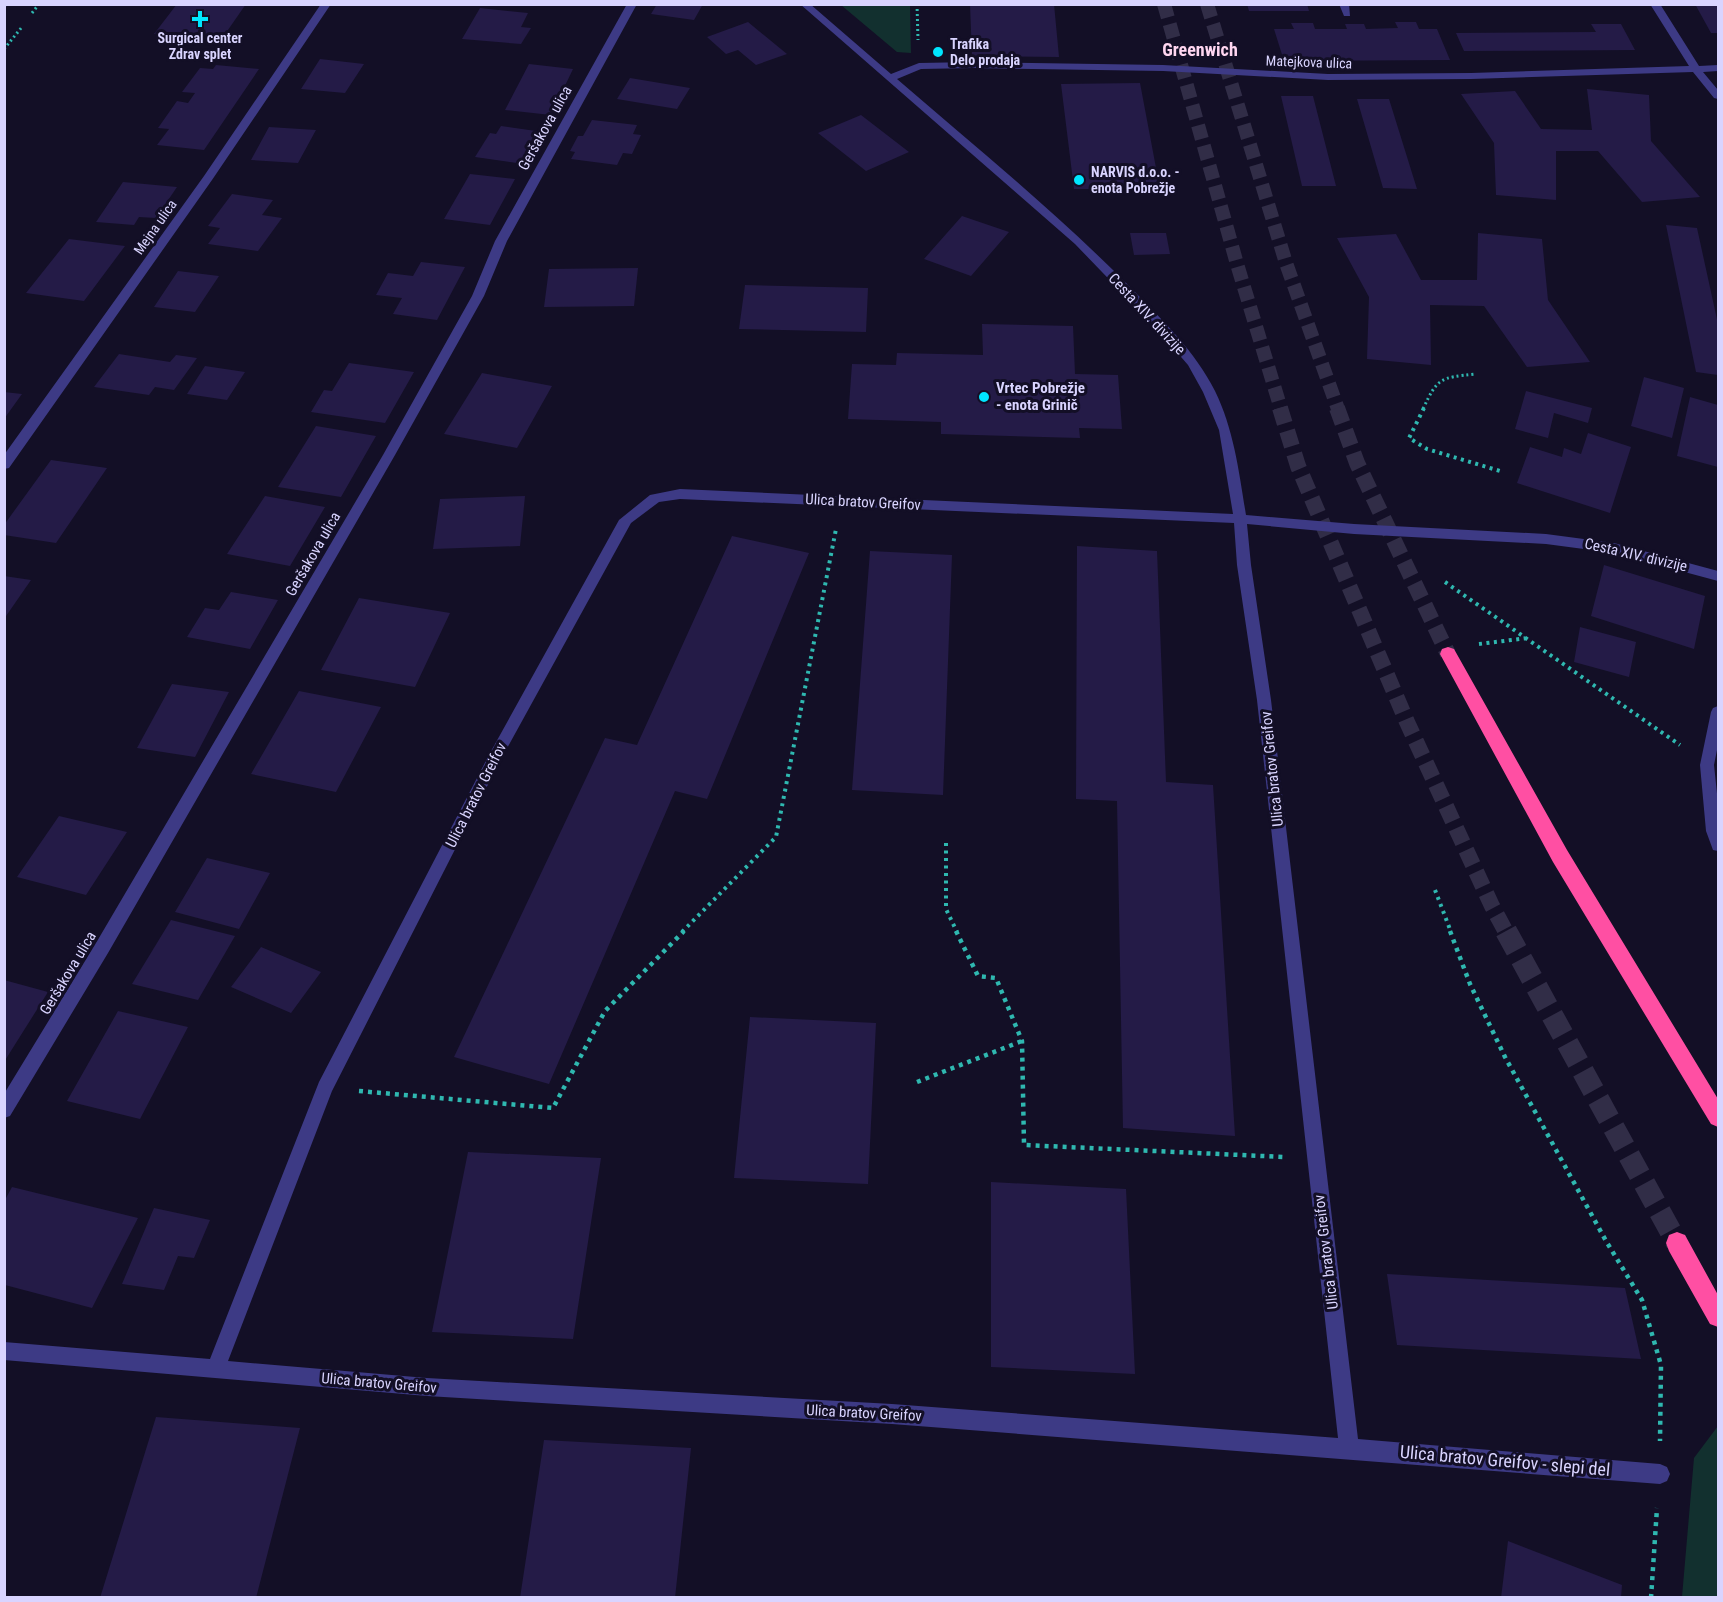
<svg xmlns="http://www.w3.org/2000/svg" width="1723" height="1602" viewBox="0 0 1723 1602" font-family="'Roboto Condensed',sans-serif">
	<rect width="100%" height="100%" fill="#130f26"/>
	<path fill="#12302f" d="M841 5H910L911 53 897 52Z
		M1718 1426V1597H1682L1694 1458Z"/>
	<path fill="#241b47" d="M177 4H246L221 40 154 34Z
		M657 4H703L694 20 651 14Z
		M970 4H1054L1059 57 972 56Z
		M1247 4H1307L1309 11H1249Z
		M1695 4H1718V33H1711Z
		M480 8 528 13 521 27 531 28 521 44 462 39Z
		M748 22 787 54 756 65 738 50 726 54 707 37Z
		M1395 22H1416L1419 29H1437L1450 60 1284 61 1274 29H1294L1291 23H1313L1315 29H1347L1345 24H1364L1366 29 1398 28Z
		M1591 24H1621L1635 50 1464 51 1456 33 1596 32Z
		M320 59 364 64 345 93 301 89Z
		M529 64 573 69 551 115 505 110Z
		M216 65 259 69 204 150 157 145 169 129 158 128 177 101 188 103 195 93 182 92 200 68 213 69Z
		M630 78 690 88 677 109 617 99Z
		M1140 83 1160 189H1074L1061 84Z
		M1587 89 1649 95 1651 141 1700 197 1642 202 1598 151H1556V200L1496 195 1494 143 1461 94 1515 91 1541 129 1592 130Z
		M1281 96H1313L1336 186H1302Z
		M1357 99H1389L1417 189 1383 188Z
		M861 115 909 152 866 171 818 133Z
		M592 120 637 125 633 134 641 135 632 154 623 153 617 165 571 159 575 152 570 151 578 136H583Z
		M501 126 543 132 524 164 475 157 490 133 496 134Z
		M269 127 316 130 298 163 251 160Z
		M470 174 515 179 490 225 444 219Z
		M123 182 177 187 156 218 139 217 134 225 96 222Z
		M232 194 273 200 262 215 282 218 258 251 208 244 220 228 208 226Z
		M962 216 1009 232 971 276 924 259Z
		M1666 225 1697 228 1718 324V375L1696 372Z
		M1130 233H1166L1170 254 1134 255Z
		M1478 233 1542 239 1548 300 1590 362 1527 367 1484 306 1430 305 1431 365 1367 359 1369 297 1337 238 1396 234 1421 280H1477Z
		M69 239 125 246 84 301 26 293Z
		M421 262 465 267 437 320 393 314 402 298 376 295 388 273 413 276Z
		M638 268 634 306 544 307 549 269Z
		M178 271 219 276 195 312 154 307Z
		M745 285 868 288 866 332 739 329Z
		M982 324 1073 326 1075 374 1118 375 1122 429 1079 428 1080 438 941 434V422L848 419 852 364 896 365 897 353 983 355Z
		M119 354 170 362 176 355 197 358 174 390 155 387 149 395 94 387Z
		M349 363 414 372 385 423 311 412 324 390 332 391Z
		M205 366 245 372 227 400 187 394Z
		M482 373 552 386 517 448 444 434Z
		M1644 377 1684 388 1672 438 1631 426Z
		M1526 391 1592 408 1588 423 1554 413 1548 438 1515 429Z
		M4 392 22 394 4 419Z
		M1690 397 1718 405V467L1677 456Z
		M316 426 376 436 341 497 278 487Z
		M1588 433 1631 447 1610 513 1517 483 1530 447 1562 457 1564 448 1581 454Z
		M51 460 107 468 56 543 4 535V525Z
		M265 496 325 507 290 566 227 554Z
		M525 496 520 546 433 549 440 499Z
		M732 536 809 553 707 799 675 791 549 1084 454 1057 605 738 637 745Z
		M1077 546 1157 551 1166 782 1213 785 1235 1136 1123 1128 1117 801 1076 799Z
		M870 551 952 555 943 795 852 790Z
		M1604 565 1705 596 1694 649 1591 616Z
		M4 576 31 580 4 619Z
		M231 592 278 600 250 649 187 637 205 608 219 610Z
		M359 598 450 613 415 687 321 670Z
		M1580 627 1636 642 1629 677 1574 662Z
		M172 684 229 692 195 757 137 748Z
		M299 691 381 707 336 792 251 774Z
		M59 816 127 832 86 895 17 877Z
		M207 858 270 873 239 929 175 912Z
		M171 920 235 936 198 1000 132 984Z
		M261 947 321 972 291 1013 231 987Z
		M4 980 48 992 4 1062Z
		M118 1011 188 1027 140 1119 67 1101Z
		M750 1017 876 1023 868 1184 734 1178Z
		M468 1152 601 1158 573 1339 432 1332Z
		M991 1182 1126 1189 1135 1374 991 1367Z
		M12 1187 138 1218 92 1308 5 1285V1200Z
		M154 1208 210 1220 194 1258 178 1256 164 1290 122 1284Z
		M1387 1274 1625 1288 1641 1359 1397 1345Z
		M156 1417 300 1428 256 1598H100Z
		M544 1440 691 1448 675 1598H520Z
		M1508 1541 1622 1585 1621 1598H1501Z"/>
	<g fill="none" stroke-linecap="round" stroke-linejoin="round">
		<path stroke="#312d47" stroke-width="14" stroke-dasharray="14 7" stroke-linecap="butt" d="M1164 4 1237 264 1281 409
			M1207 4 1286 263 1338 409"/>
		<path stroke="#312d47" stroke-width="16" stroke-dasharray="16 8" stroke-linecap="butt" d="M1280 408 1298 466 1407 722 1492 906 1506 932
			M1337 408 1357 463 1448 654"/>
		<path stroke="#312d47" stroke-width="22" stroke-dasharray="22 10" stroke-linecap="butt" d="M1506 931 1677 1243"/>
		<path stroke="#2fb8b0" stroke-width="3" stroke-dasharray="2 3" stroke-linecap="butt" d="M917 4 918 40
			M32 13 39 4
			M4 49 22 27
			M1423 409C1438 377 1440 378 1475 374"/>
		<path stroke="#2fb8b0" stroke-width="4" stroke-dasharray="3 4.5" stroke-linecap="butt" d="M1424 408 1409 438 1427 449 1500 471
			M1445 582 1680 745
			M1479 644 1528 638
			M946 843V909L957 932
			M1435 890 1451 932
			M682 932 776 837 836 529"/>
		<path stroke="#2fb8b0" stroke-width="4.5" stroke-dasharray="4 5" stroke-linecap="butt" d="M956 931 978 976 996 978 1022 1041 1024 1145 1284 1157
			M1450 931 1470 984 1505 1057 1606 1241 1642 1300 1661 1365 1660 1441
			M917 1082 1022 1041
			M359 1091 553 1108 605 1011 684 931
			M1651 1598 1657 1508"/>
		<path fill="#3d3a85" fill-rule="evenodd" d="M1339 4H1349L1350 16H1344Z"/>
		<path fill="#3d3a85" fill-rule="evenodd" d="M321 4H331L212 180 9 468 4 469V455L204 176Z
			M627 4H637L507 241 484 296 395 455 108 953 10 1116 4 1118V1094L96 943 383 455 472 296 495 241Z
			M800 4H810L891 74 919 63 973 62 1163 65 1328 74 1471 73 1689 66 1650 4H1660L1699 66 1718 65V71L1703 72 1718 90V99L1714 98 1693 72 1471 79 1328 80 1163 71 973 68 921 69 897 79C977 148 1058 214 1132 289 1163 321 1195 351 1215 391 1234 430 1239 472 1246 515L1354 524 1546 534 1614 543 1718 571V581L1614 553 1546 544 1354 534 1247 524 1251 565 1271 700 1358 1439 1660 1464 1667 1467 1670 1474 1667 1481 1660 1484 892 1424 427 1396 4 1360V1342L210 1359 319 1082 490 753 619 520 650 495 680 489 1233 514 1219 430 1203 392 1188 365 1156 328 1075 244ZM680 499 1234 523 1237 565 1257 700 1338 1438 892 1404 427 1378 228 1361 332 1091 500 761 631 523 659 502Z
			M1718 706V745L1714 765 1718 803V851L1713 850 1706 831 1700 765 1711 712 1713 708Z"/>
		<path fill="#6f6bff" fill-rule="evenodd" d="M4 4H9L4 8Z"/>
		<path fill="#ff4fa3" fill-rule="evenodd" d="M1448 647 1454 649 1567 850 1718 1099V1127L1711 1124 1553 862 1440 654 1442 649Z
			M1677 1232 1685 1235 1718 1295V1327L1710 1324 1669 1251 1666 1243 1669 1235Z"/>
	</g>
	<g fill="#00e5ff" stroke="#130f26" stroke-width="2">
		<path d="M197 10h6v6h6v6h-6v6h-6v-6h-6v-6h6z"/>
		<circle cx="938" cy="52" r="6"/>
		<circle cx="1079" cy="180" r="6"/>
		<circle cx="984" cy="397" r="6"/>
	</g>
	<g text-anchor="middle" stroke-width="6" stroke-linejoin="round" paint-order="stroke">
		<g font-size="14" font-weight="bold" fill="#d9d4ff" stroke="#130f26" text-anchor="start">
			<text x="200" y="43" text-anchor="middle">Surgical center<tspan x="200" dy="16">Zdrav splet</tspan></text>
			<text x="950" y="49">Trafika<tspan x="950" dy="16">Delo prodaja</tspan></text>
			<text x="1091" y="177">NARVIS d.o.o. -<tspan x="1091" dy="16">enota Pobrežje</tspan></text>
		</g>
		<g font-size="14" fill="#d9d4ff" stroke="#130f26">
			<text transform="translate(1309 62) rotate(2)" y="5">Matejkova ulica</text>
			<text transform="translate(155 227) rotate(-55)" y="5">Mejna ulica</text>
		</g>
		<g font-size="15" fill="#d9d4ff" stroke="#130f26">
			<text transform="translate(545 128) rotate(-61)" y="5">Geršakova ulica</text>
			<text transform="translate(1147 314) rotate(47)" y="5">Cesta XIV. divizije</text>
			<text transform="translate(863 502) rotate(3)" y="5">Ulica bratov Greifov</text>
			<text transform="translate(313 554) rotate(-60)" y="5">Geršakova ulica</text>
			<text transform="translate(1636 555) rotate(13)" y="5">Cesta XIV. divizije</text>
			<text transform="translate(1272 769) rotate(-96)" y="5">Ulica bratov Greifov</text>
			<text transform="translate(476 795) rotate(-63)" y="5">Ulica bratov Greifov</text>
			<text transform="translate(68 973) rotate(-59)" y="5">Geršakova ulica</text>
			<text transform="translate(1326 1252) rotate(-97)" y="5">Ulica bratov Greifov</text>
			<text transform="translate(379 1383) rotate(5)" y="5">Ulica bratov Greifov</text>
			<text transform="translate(864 1413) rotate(3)" y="5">Ulica bratov Greifov</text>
		</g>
		<g font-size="15" font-weight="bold" fill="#d9d4ff" stroke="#130f26" text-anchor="start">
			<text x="996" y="393">Vrtec Pobrežje<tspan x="996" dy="17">- enota Grinič</tspan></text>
		</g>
		<g font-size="18" font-weight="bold" fill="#ffd6f0" stroke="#130f26">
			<text x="1200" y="56">Greenwich</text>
		</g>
		<g font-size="18" fill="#d9d4ff" stroke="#130f26">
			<text transform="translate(1505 1461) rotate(5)" y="6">Ulica bratov Greifov - slepi del</text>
		</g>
	</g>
	<rect width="1723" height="1602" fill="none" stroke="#d9d4ff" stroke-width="12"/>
</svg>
